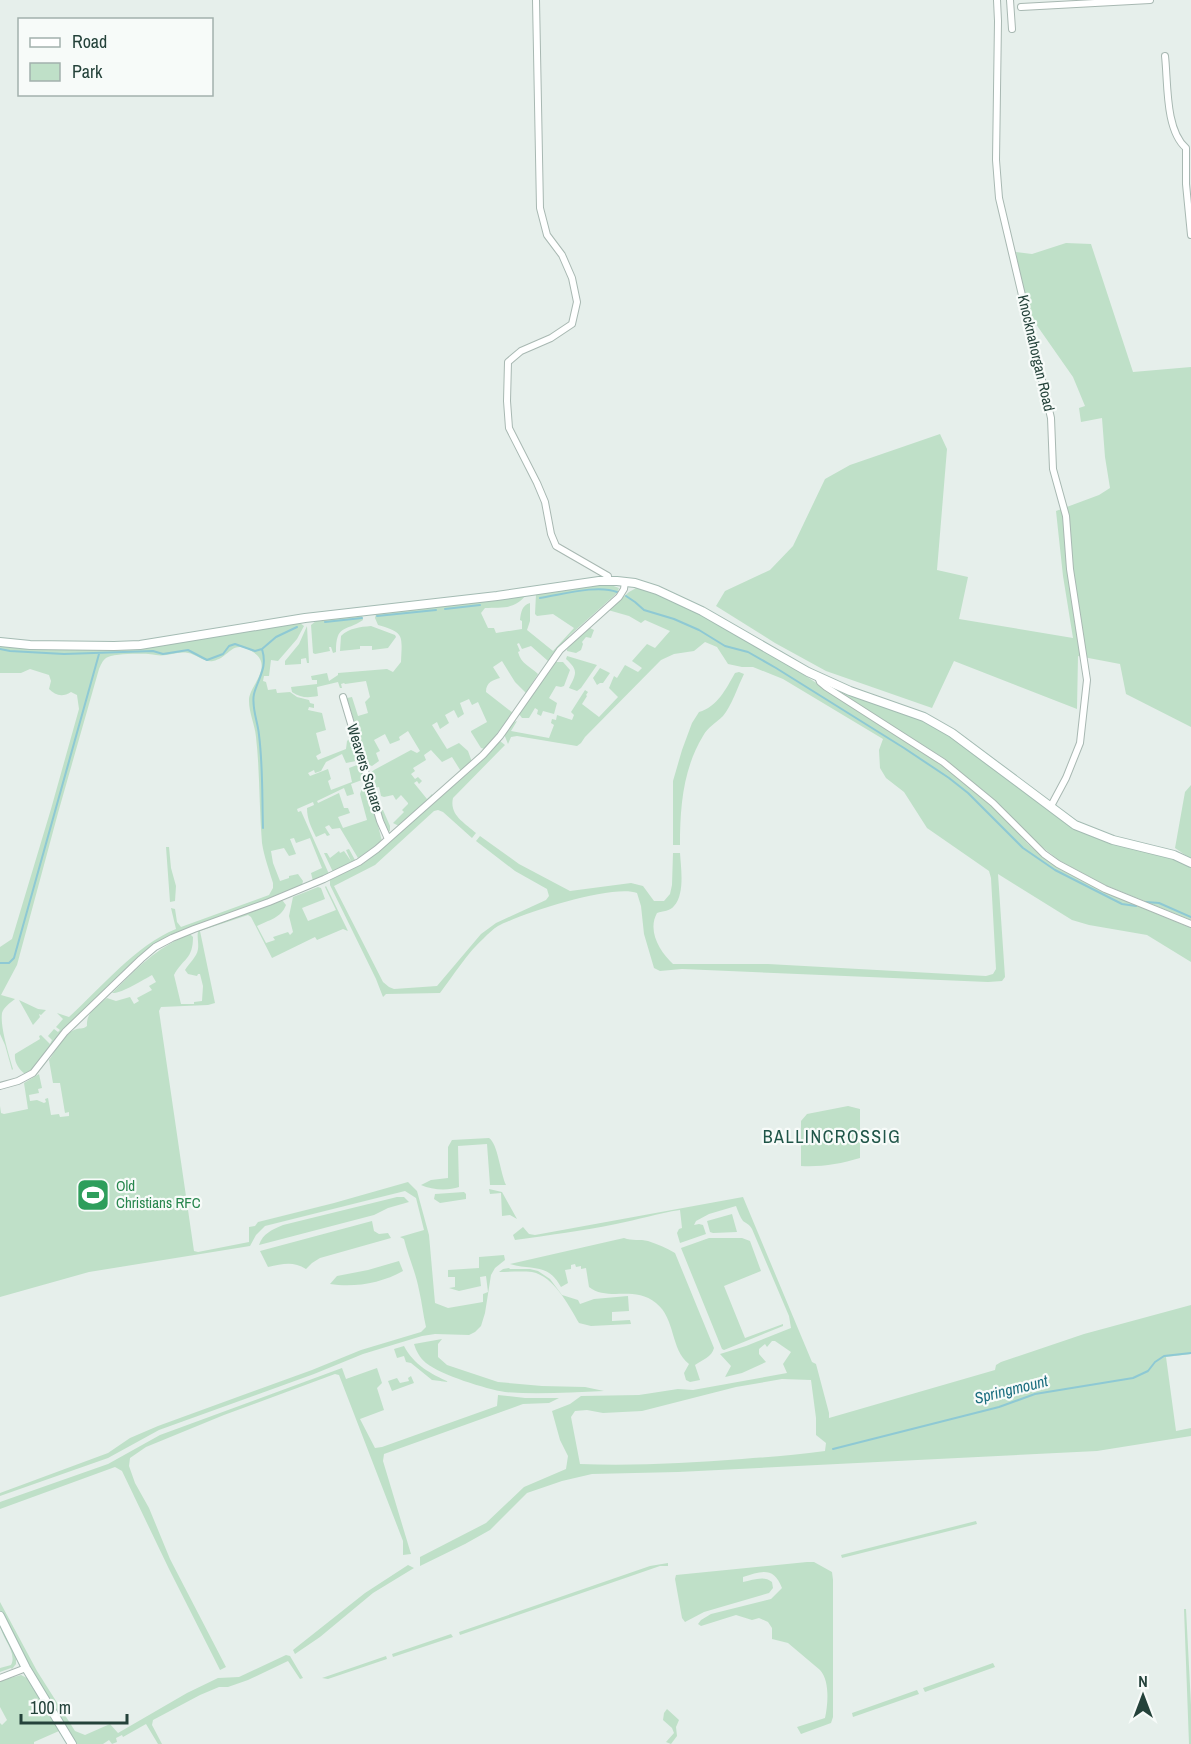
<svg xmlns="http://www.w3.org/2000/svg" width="1191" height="1744" viewBox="0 0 1191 1744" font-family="'Archivo Narrow',sans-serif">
	<rect width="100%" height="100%" fill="#e6efeb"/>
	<path fill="#bfe0c8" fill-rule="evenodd" d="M1066 243 1091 244 1133 372 1191 367V727L1126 694 1120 664 1078 656 1077 709 954 661 932 708 826 671 775 643 716 606 725 591 770 570 793 546 825 479 850 465 940 434 947 449 937 570 968 577 959 619 1073 638 1063 576 1056 511 1099 495 1110 488 1105 457 1102 418 1081 422 1079 408 1085 406 1073 377 1024 307 1016 252 1032 254Z
		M602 584 611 585 619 588 617 593 570 635 548 661 531 646 522 649 519 643 517 644 520 651 518 652C521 664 530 666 538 674L526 693 515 682 502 661 493 667 500 678C493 680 486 682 486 692L513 713 485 749 481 748 471 732V731L487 722 478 702 472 705 469 699 460 703 464 714 458 718 454 710 445 715 449 723 440 729 437 722 432 725 447 749 459 743 468 751 472 762 462 773 452 757 442 762 431 750 424 755 426 760 413 768 415 771 411 774 415 779 418 777 422 781 419 784 417 781 414 783 427 799 432 794V798L399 826 393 823 404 812 402 810 408 804V803L401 795 396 800 393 795 384 797 381 796 379 787 374 788 381 810H383L390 826V831L388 832 382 821 369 774 374 770 411 750 417 753 420 751 408 731 399 737 400 740 390 744 385 734 374 740 380 751 376 753 379 761 372 766 367 764 347 698 352 697 358 716 368 713 365 702 370 697 366 681 345 684 344 683 341 684 342 688H340L338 682 317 687 318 696C308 698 301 698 292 692L291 687 317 684V680H312L311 676 327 673 329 681 338 675V673L387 669 393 672 401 662C402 635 405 633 378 625L375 618 376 614 526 595C514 610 502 607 485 608L481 613 488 628H494L496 633 522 629V621L520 620C521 612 522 605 530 603V621L527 630 553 651 574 628 553 614 537 616 535 614 536 594Z
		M638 587 694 609 779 659 943 764 992 805 1028 844 1042 856 1089 884 1128 902 1191 928V962L1147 935 1089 925 1072 920 998 874 1005 977 1002 981 988 982 682 969 660 971 654 968 644 934 641 906 637 893C613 884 523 913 498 926 493 929 488 934 484 938 468 952 453 976 440 993L386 994 383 997 376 979 330 885V880L364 863 376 854 474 768 500 741 505 745 453 798C449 815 465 823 476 833L472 838 443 812 438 810 434 811 375 865 334 886 383 982 389 987 394 989 437 986 481 934 496 923 546 900 549 896 547 889 515 871 476 841 480 836 519 864 570 891 631 883 643 886 654 901H664L670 894 672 885 673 853H680C681 868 685 894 674 906 670 911 663 911 657 913 647 931 660 952 673 964H768L986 976 993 974 996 969 991 878 989 871 927 828 904 792 886 778 880 768 879 750 883 739 783 679 753 667H742L728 664 717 647 705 642 694 651 674 654 661 660 585 737 581 743 577 746 517 736 511 737 508 744 504 734 512 723 517 721 511 731 549 738 554 725 551 723 552 719 556 720 557 715 572 720 574 715 571 712 585 690 588 692 586 695 587 696 582 704 599 717 618 697 609 688 614 676 617 678 625 665 638 672 642 668 632 661 647 644 655 648 670 631 645 620 641 623 629 616 608 610 629 592Z
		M362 615 363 620C345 632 336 624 336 652L333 653 331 647H329L330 651 315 654 313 653 311 625 316 621Z
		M300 623 304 626 297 639 278 661 271 660 269 676H264L263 681 266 682 268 690 276 689 277 693 290 692 297 697 309 700 310 703 314 704V708L309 707 308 710 322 713 326 730 316 733 321 753 316 756 318 760 346 749 347 741 352 736 359 757 356 761 346 763 342 754 326 762 321 771 315 773 314 770 308 773 310 776 328 769 331 779 328 781 331 790 352 782 349 768 357 765 362 766 365 776 362 780 351 784 354 794 347 796 344 788 317 801 318 803 339 793 344 808H348L350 813 338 817 343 828 367 820 360 794 362 788 368 787 382 841 358 858 340 828 332 829 329 825 325 827 330 835 327 836 325 833 316 837C311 827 307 819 307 808L314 805 313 802 297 809 298 812 301 811 329 874 313 881 311 873 322 868 310 838 296 843 294 838 290 839 296 854 289 856 284 848 271 851 273 863 280 881 289 878V876L298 874 303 881 302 885 279 896 185 929 170 935 142 954 94 999 34 1068 25 1074C19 1069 14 1063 15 1054L40 1039 39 1036 41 1035 50 1044 52 1040 48 1036 54 1029 58 1032 60 1030 56 1027 63 1019 57 1013 69 1017C102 987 136 945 176 929L171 908 175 909 177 922 181 927 269 895 273 888V883C269 870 264 856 262 843 259 808 260 772 256 737 255 725 249 713 249 701 248 687 275 666 253 652 231 638 231 657 213 661 205 663 196 654 188 653 177 651 167 657 156 655 147 653 113 653 106 658 102 661 101 665 99 669L58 813 17 965 1 995 15 999C10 1003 4 1007 2 1013 0 1027 9 1055 13 1069L12 1070 5 1045 0 1034V947L12 939 51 809 79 709 77 695 71 692C62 698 55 695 49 689L51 681 49 675 30 669 21 673H0V645L114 649Z
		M307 626 309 663H307L306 658 301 659V664L285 665V661L299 644Z
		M371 626 395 635 396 637 388 648 372 650V646H360V649L340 651 341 636C349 628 360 627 371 626Z
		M588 627 594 630 591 638 586 637 582 642 583 644 581 650 576 653 567 651V649Z
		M567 656 597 665 581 688 577 691 569 688C577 673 578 670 566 659Z
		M554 662H563L570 670 564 686 561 687 556 686 549 698 557 703 554 714 543 711 541 716 537 714 538 710 535 708 529 718H522L519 714Z
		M600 668 610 673 603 683H600L597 685 593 678Z
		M739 672 744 674C738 686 731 707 723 716 716 723 708 727 703 736 683 769 680 807 680 845H673V781L682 750 692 723 699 712C717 707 726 689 735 673Z
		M828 685 935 725 1075 827 1173 857 1191 865V920L1105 885 1060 861 1032 839 994 801 945 759Z
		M1191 785V859L1175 848 1185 792Z
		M166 847H169L171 868 176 886 175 901 170 902Z
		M349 849 355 860 352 863 333 872 324 853H327L330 858 339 851 340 853 344 851 351 861 346 850Z
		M326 886 348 931 343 929 317 940 315 937 272 958 251 917 248 915 200 931 215 1003 208 1005 161 1007 159 1011 194 1251 198 1252 249 1242V1227L255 1226 258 1222 334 1203 408 1182 417 1191 429 1235 435 1303 448 1308 483 1302V1294L488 1292 486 1276 480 1277 481 1286 459 1291 449 1288 455 1287V1277H448V1270L479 1268V1257L504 1255 505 1260 495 1268 491 1275 485 1313 481 1326 475 1332 469 1335 435 1334 422 1336 363 1354 314 1374 159 1430 108 1458 0 1496V1493L108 1453 130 1438 158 1426 312 1370 361 1350 421 1332 426 1327C423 1315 422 1302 419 1290 416 1273 408 1256 404 1239L400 1237 424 1230 416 1198 405 1191 265 1226 256 1235 250 1246 89 1272 0 1297V1106L1 1113 4 1114 28 1109 24 1083 39 1074 42 1088 38 1089 39 1093 29 1095 30 1101 37 1100 44 1103 46 1102 45 1099 48 1098 51 1115 59 1114 60 1117 69 1116V1112L65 1113 60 1083H53L49 1060C56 1051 62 1035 74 1030 80 1027 82 1030 87 1026 86 1012 97 1006 107 998L116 1001 130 997 134 1004 139 1001 137 998 152 990 149 986 156 982 152 975C143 980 121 994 112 993 139 967 154 949 190 934L193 937C193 960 183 958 174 975L181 1004H194V1002L202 1001 203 986 200 974H198L197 976 188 974 185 970C189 963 197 957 198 949 199 941 196 935 199 929L282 900 286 905C281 918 269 920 257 926L266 943 275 940 273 937 288 932 290 935 293 932 289 916 293 897 318 887 321 888 325 899 302 908 308 921 336 910 325 887Z
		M19 1000 38 1009 46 1010 41 1015 39 1014 40 1017 33 1025Z
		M848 1106 860 1109V1158C840 1164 822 1167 801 1166V1121L807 1114Z
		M489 1138C498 1144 500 1172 506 1185H490L487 1144 458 1146 459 1187C448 1191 432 1190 421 1185L431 1180 448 1178V1147L452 1140Z
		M489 1189 502 1192 517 1219 510 1215 502 1216 501 1193 490 1194Z
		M464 1192 466 1194V1199L440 1203 434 1199 435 1194Z
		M397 1197H404L409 1202 388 1208 374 1215 259 1245C263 1233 272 1230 283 1225Z
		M743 1197 812 1362 816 1364 829 1413V1418L995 1370 996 1365 1001 1362 1084 1334 1191 1305V1354L1166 1357 1176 1431 1191 1428V1436L1097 1451 678 1472 592 1474 562 1481 527 1493 490 1530 465 1544 420 1566V1557L486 1523 524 1487 566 1469 568 1456 560 1440 552 1411 570 1404 581 1396 639 1395 678 1389 693 1390 787 1373 783 1364 791 1352 775 1341H772L767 1347 765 1344 759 1349V1354L766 1362 742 1373 725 1377 731 1366 720 1354 746 1346 791 1328 789 1316 752 1229C749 1224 747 1224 743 1221 740 1217 738 1211 736 1206L709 1214 696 1221 694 1225 699 1224 703 1225 706 1234 680 1243 677 1233 679 1229 682 1228 680 1210C658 1213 638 1220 616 1224 583 1231 549 1235 515 1240L513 1235 523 1227 529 1234 535 1235ZM782 1379 811 1380 816 1418V1435L826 1443 825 1451C797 1455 769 1457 742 1459 688 1463 634 1466 580 1464L571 1417 575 1411 587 1410 603 1413 642 1411 736 1387Z
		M732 1214 737 1232 713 1233 710 1232 707 1221Z
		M372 1221 374 1231 379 1234 388 1233 391 1238 320 1258 312 1263 306 1269C293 1261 283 1264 268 1267L260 1251Z
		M624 1238C632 1241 640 1239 648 1241 657 1244 667 1248 675 1253L714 1348C712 1357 702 1360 695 1365L700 1380 690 1382 686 1380 684 1373 689 1364C670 1349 676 1319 656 1303 634 1285 608 1302 589 1287L586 1268 581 1269V1266L576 1267 575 1264 571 1265V1269L565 1270 568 1283 561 1287C547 1262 533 1271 510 1264Z
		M709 1238H742L750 1241 761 1271 724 1286 745 1338 783 1324V1326L724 1350 722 1349 681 1248Z
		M399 1261 403 1271C382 1283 354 1288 330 1284L337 1276 368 1270Z
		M509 1268 510 1269H530L538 1271 550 1279 562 1295 578 1300 580 1304 594 1299 628 1296 629 1311 612 1312V1321L630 1320 631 1324 591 1326 579 1323C569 1306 554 1276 532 1272 522 1271 509 1272 499 1272L503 1269Z
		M442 1339 438 1344V1357L447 1365 498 1382 542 1386 585 1387 604 1391C572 1392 538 1395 505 1392 486 1389 441 1375 426 1363 420 1358 416 1351 414 1344Z
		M404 1346C414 1365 431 1374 449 1382L432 1380 411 1363 406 1362 404 1356 397 1358 394 1349Z
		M342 1368 346 1379 377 1368 382 1383 377 1388 384 1410 360 1419 375 1448 382 1447 497 1406 498 1395 525 1398H559L549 1403 523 1404 384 1454 383 1461 411 1554 403 1555V1541L339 1375 335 1374 224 1415 146 1447 130 1458 129 1466 135 1483 149 1508 170 1559 226 1667 220 1670 169 1569 122 1471 115 1467 0 1509V1502L108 1464 160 1435Z
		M411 1376 414 1383 392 1391 388 1381 397 1378 400 1383 409 1381 408 1378Z
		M976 1521 977 1524 842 1558 841 1555Z
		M807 1562H814L832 1572 833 1580V1717L831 1723 801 1734 797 1727 825 1718C828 1704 830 1681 820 1670L788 1643 772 1639V1628L768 1622 759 1618 752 1620 736 1615 701 1626 698 1624 701 1620 711 1614 771 1599 782 1588C774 1566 761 1571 743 1577V1582C753 1580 764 1575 772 1582L773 1588 769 1593 704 1612 685 1622 682 1618 675 1579 676 1575Z
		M668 1563V1566H660L460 1635 459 1632 650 1566Z
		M408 1565 414 1568 373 1593 320 1637 295 1654 293 1650 365 1593Z
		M0 1602 37 1671 75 1731 85 1735 110 1724 118 1733 187 1693 218 1678 239 1677 286 1655 290 1656 303 1678 300 1679 288 1661 248 1680 228 1687H219L200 1695 153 1720 152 1725 162 1744H158L146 1724 123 1737 122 1735 116 1738 117 1742 112 1744 109 1740 103 1744H76L29 1667 0 1611Z
		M1184 1609H1186L1191 1705V1744H1189Z
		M0 1623 16 1659V1664L12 1669 11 1668 0 1672V1668L11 1665C18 1652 0 1637 0 1623Z
		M451 1634 453 1637 393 1657 392 1654Z
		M386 1656 387 1659 328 1679 322 1678Z
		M993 1663 995 1667 925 1692 923 1688Z
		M21 1675 27 1678 61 1733 60 1734 59 1731 34 1742V1744H0V1723L2 1725 7 1720 0 1707V1681Z
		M917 1690 919 1694 853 1717 852 1713Z
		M667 1709 679 1720 676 1727 677 1736 671 1744 666 1742 674 1733 672 1728 663 1720 664 1713Z"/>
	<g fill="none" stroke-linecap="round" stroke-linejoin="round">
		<path stroke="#8ec9d4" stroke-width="2" d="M626 596 635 602 644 610 674 619 699 630 725 646 748 652 776 668 904 748 949 778 968 793 1023 848 1055 870 1122 904 1136 906
			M540 598C561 595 597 584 617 592
			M445 609 480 605
			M377 616 436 610
			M325 622 362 618
			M0 649 10 651 64 654 153 651 163 654 188 650 207 660 223 654 229 646 235 644 255 651 262 649 276 637 297 627
			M262 649C268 668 258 678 254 694 251 707 258 722 259 735 263 766 262 797 263 828
			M1146 902 1159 903 1191 917
			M0 963H9L14 958 99 654
			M833 1449 999 1407 1035 1394 1133 1378 1148 1371 1155 1362 1164 1356 1191 1353"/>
		<g stroke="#a8b8b2" stroke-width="8">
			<path id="street" d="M536 0 540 208 547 235 562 255 572 278 577 302 572 324 551 338 521 351 508 362 507 401 509 428 537 483 545 502 551 534 556 546 608 576V580
				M997 0 998 21 996 160 999 198 1051 418 1053 469 1066 516 1070 569 1087 680 1080 743 1066 778 1051 806
				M1010 0 1012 29
				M1021 7 1150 0
				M1165 56C1168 82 1165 130 1186 148V184L1191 235
				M818 677 820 682 826 687 943 762 993 803 1044 854 1058 864 1105 889 1191 924
				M343 697 380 821 388 839
				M0 1086 18 1081 33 1073 65 1032 141 959 155 947 172 938 194 929 269 902 324 879 359 862 377 849 483 755 500 736 560 650 619 597 624 589 625 582
				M0 1678 26 1668"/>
		</g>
		<g stroke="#a4bbb3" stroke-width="10">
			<path id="secondary" d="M0 642 30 645 114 646 140 645 305 618 497 596 599 581H617L635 583 657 590 702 611 808 672 850 691 924 717 952 733 1075 825 1113 840 1174 855 1191 863
				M0 1616 26 1668 72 1744"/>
		</g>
		<use href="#street" stroke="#fff" stroke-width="6"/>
		<use href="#secondary" stroke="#fff" stroke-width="8"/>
	</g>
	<defs>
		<g id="stadium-square" transform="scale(1.725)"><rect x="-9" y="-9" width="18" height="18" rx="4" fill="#2e9e5b" stroke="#f7fbf9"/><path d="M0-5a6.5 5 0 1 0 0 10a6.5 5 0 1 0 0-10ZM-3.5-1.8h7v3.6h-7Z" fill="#fff"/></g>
	</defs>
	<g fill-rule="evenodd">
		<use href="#stadium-square" x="93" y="1195"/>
	</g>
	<g text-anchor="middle" stroke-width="4.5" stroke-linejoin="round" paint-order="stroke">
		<g font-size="15" fill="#24423a" stroke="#f7fbf9">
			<text transform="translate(1036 353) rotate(77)" y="5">Knocknahorgan Road</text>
			<text transform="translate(365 768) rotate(73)" y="5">Weavers Square</text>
		</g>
		<g font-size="15" fill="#27864d" stroke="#f7fbf9" text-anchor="start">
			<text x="116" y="1191">Old<tspan x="116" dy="17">Christians RFC</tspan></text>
		</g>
		<g font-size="16" font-style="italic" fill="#1c6f80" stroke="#f7fbf9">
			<text transform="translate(1011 1389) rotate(-14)" y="6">Springmount</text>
		</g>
		<g font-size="18" letter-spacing="1.5" fill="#1f5548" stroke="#f7fbf9">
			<text x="832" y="1143">BALLINCROSSIG</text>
		</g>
	</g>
	<rect x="18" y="18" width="195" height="78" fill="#f7fbf9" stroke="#a3b1ad" stroke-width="1.5"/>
	<rect x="30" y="38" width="30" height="9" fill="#ffffff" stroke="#a3b1ad" stroke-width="1.5"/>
	<text x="72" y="48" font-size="18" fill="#24423a">Road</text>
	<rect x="30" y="63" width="30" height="18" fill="#bfe0c8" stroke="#a3b1ad" stroke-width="1.5"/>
	<text x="72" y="78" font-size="18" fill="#24423a">Park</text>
	<g transform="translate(1143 1696)" stroke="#f7fbf9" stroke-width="4.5" paint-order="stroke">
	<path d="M0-4.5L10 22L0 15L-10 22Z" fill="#24423a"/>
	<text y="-9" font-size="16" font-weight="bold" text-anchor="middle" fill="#24423a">N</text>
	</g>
	<path d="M21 1714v9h106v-9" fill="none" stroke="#24423a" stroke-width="3"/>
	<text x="30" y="1714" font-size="18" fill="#24423a" stroke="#f7fbf9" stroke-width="4.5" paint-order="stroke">100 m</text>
</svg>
